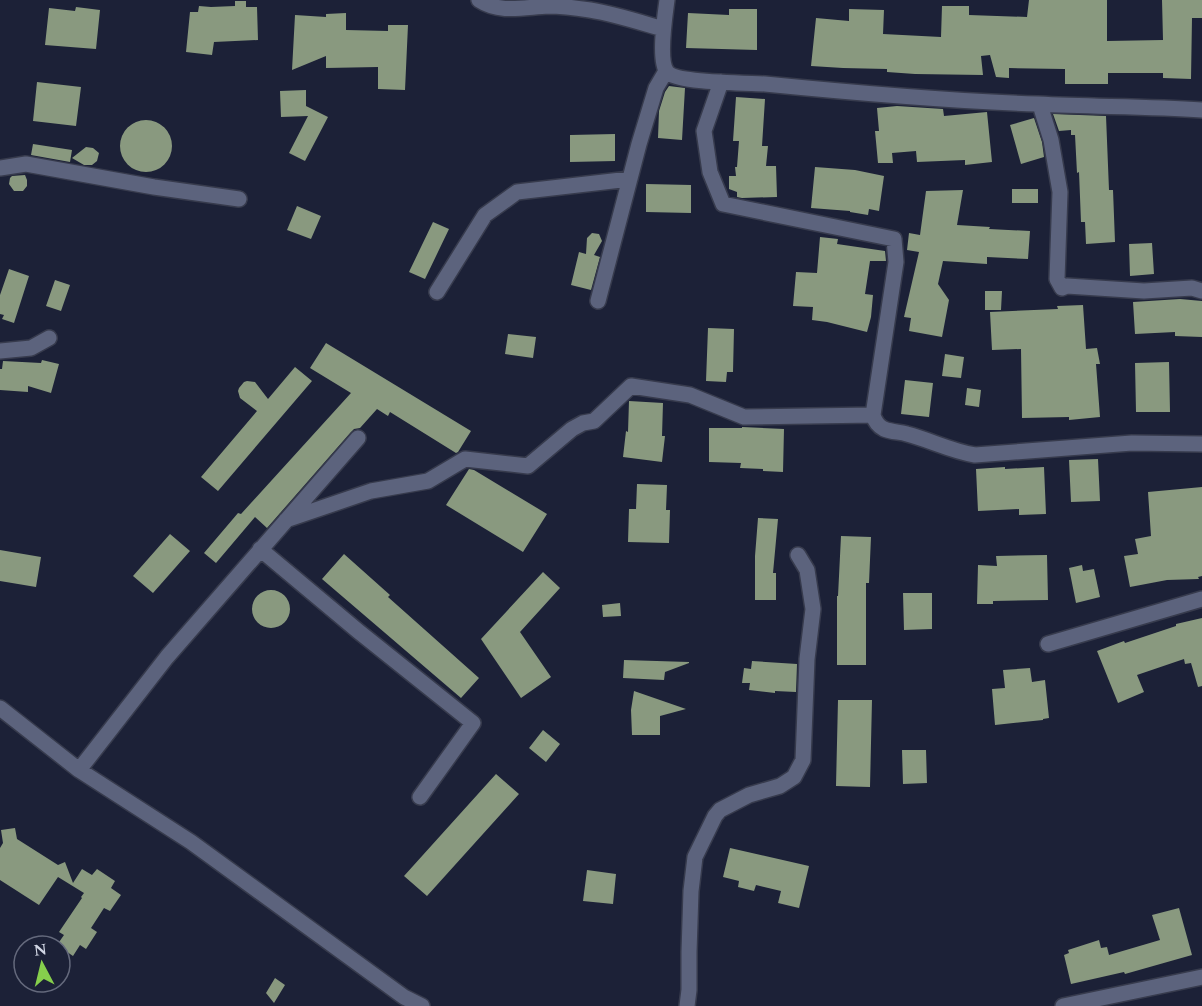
<svg xmlns="http://www.w3.org/2000/svg" width="1202" height="1006" viewBox="0 0 1202 1006" font-family="Spectral,serif">
	<rect width="100%" height="100%" fill="#1c2137"/>
	<path fill="#89997f" d="M1029 0H1107V41L1163 40 1162 0H1202V18H1192L1191 79 1163 78V73H1108V84H1065V69L1009 68V78L996 77 990 55 981 56 983 75 915 74 887 72V69L843 68 811 66 816 18 849 21V9L884 10 883 34 941 37 942 6H969V15L1027 17Z
		M235 1H246V7H257L258 40 214 42 212 55 186 52 190 12H198L199 6 211 7 235 6Z
		M76 7 100 10 96 49 45 45 49 8 75 11Z
		M729 9H757V50L686 48 688 13 729 15Z
		M346 13V30L388 31V25H408L405 90 378 89V67L326 68V56L292 70 295 15 326 17V14Z
		M37 82 81 87 76 126 33 121Z
		M669 86 685 88 682 140 658 138 659 111 665 92Z
		M306 90V106L328 117 305 161 289 153 308 116 281 117 280 91Z
		M736 97 765 99 762 146H768L766 166H776L777 197 742 198 737 197V192L729 189V176H736L735 167H737L739 141H733Z
		M897 106 943 109 944 116 987 112 992 162 965 165V160L917 162 916 151 892 153 893 163H878L875 131H879L877 108Z
		M1053 114 1106 116 1109 190H1113L1115 242 1086 244 1085 222H1081L1079 172 1077 173 1075 135H1071V130L1059 131Z
		M1034 118 1042 142 1044 157 1021 164 1010 125Z
		M120 146a26 26 0 1 1 52 0a26 26 0 1 1-52 0Z
		M615 134V161L570 162V135Z
		M33 144 72 150 70 162 31 155Z
		M86 147 93 148 99 153 97 161 92 165H84L72 158Z
		M815 167 855 170 884 176 879 211 869 209 868 215 850 212V211L811 208Z
		M25 175 27 180V186L23 191H14L9 184 10 178 12 176Z
		M646 184 691 185V213L646 212Z
		M1012 189H1038V203H1012Z
		M963 190 957 225 990 227 989 229 1030 231 1028 259 987 257V264L943 261 938 284 949 300 942 337 909 331 911 318 904 317 919 252 907 250 909 233 920 235 926 191Z
		M297 206 321 216 311 239 287 230Z
		M433 222 449 229 425 279 409 272Z
		M592 233 599 234 602 241 594 255 600 257 591 290 571 285 579 252 586 254 587 238Z
		M820 237 838 239 837 244 885 251 886 261H870L865 294 873 295 871 317 867 332 827 322 812 320 813 307 793 306 796 272 817 273Z
		M1152 243 1154 274 1130 276 1129 244Z
		M9 269 29 276 14 323 2 319 4 315 0 314V295Z
		M55 280 70 285 61 311 46 306Z
		M985 291H1002L1001 310H985Z
		M1180 299 1202 301V337L1175 336V332L1135 334 1133 302Z
		M1083 305 1086 349 1097 348 1100 364H1096L1100 417 1069 420V417L1022 418 1021 349 992 350 990 312 1058 309 1057 306Z
		M708 328 734 329 733 372H727L726 382 706 381Z
		M508 334 536 337 533 358 505 354Z
		M326 343 471 431 458 452 456 453 390 412 388 416 377 409 360 428 354 429 351 432 267 528 255 517 216 563 204 553 238 513 241 514 351 393 310 368Z
		M945 354 964 357 961 378 942 376Z
		M42 360 59 364 51 393 28 386V392L0 390V369H2L3 361 41 363Z
		M1169 362 1170 412H1136L1135 363Z
		M295 367 312 381 218 491 201 477 257 411 240 398 238 391 239 388 244 382 247 381 255 382 268 399Z
		M905 380 933 383 929 417 901 414Z
		M967 388 981 390 979 407 965 405Z
		M629 401 663 403 662 436H665L662 462 623 457 626 431 628 432Z
		M742 427 784 429 783 472 763 471V469L740 468 741 463 709 462V428H742Z
		M1098 459 1100 501 1071 502 1069 460Z
		M1005 467V469L1044 467 1046 514 1019 515V509L978 511 976 469Z
		M469 469 474 470 547 514 523 552 446 505Z
		M637 484 667 485 666 510H670L669 543 628 542 629 509H636Z
		M1202 487V576L1198 577 1199 579 1167 580 1130 587 1124 556 1138 554 1135 539 1151 536 1148 492Z
		M758 518 778 519 773 573H776V600H755V556Z
		M170 534 190 551 153 593 133 576Z
		M841 536 871 537 869 583H866V665H837V596H838Z
		M0 550 41 557 36 587 0 581Z
		M344 554 390 595 388 597 479 678 461 698 322 579Z
		M1047 555 1048 600 993 601V604H977L978 565 997 566 996 556Z
		M1082 565 1083 571 1094 569 1100 597 1076 603 1069 568Z
		M543 572 560 588 520 632 551 677 521 698 481 639Z
		M252 609a19 19 0 1 1 38 0a19 19 0 1 1-38 0Z
		M903 593H932V629L904 630Z
		M620 603 621 616 603 617 602 605Z
		M1202 618V686L1198 687 1191 663 1185 664 1184 659 1137 675 1144 692 1118 703 1097 651 1124 641 1125 643 1176 626V624Z
		M624 660 689 662V663L665 672 664 680 623 678Z
		M752 661 797 664 796 692 775 691V693L749 690 750 683H742L744 668 751 669Z
		M1030 668 1032 682 1045 680 1049 718 1043 719V720L995 725 992 689 1005 688 1003 670Z
		M634 691 686 709 660 716V735H632L631 710Z
		M838 700H872L870 787 836 786Z
		M543 730 560 744 546 762 529 748Z
		M902 750H926L927 783 903 784Z
		M496 774 519 794 427 896 404 876Z
		M15 828 17 839 58 865 65 862 73 883 82 869 92 875 97 869 115 881 111 888 121 895 110 911 104 908 91 928 97 932 86 949 80 945 73 956 57 945 64 935 59 932 82 898 81 897 84 893 58 877 39 905 0 880V848L3 843 1 830Z
		M730 848 809 866 799 908 778 903 781 891 756 885 754 891 738 887 739 881 723 877Z
		M587 870 616 874 613 904 583 901Z
		M1179 908 1192 955 1125 974 1124 972 1071 984 1064 955 1069 953 1068 950 1099 940 1101 948 1107 947 1109 955 1160 940 1152 915Z
		M275 978 285 985 274 1003 266 993Z"/>
	<g fill="none" stroke-linecap="round" stroke-linejoin="round">
		<g stroke="#373b4d" stroke-width="18">
			<path id="minor" d="M479 0C500 14 525 7 548 6 562 6 577 8 590 10 615 14 639 22 663 29
				M667 0C665 15 658 60 667 72 676 83 748 83 765 84 856 93 947 101 1038 104 1093 107 1147 106 1202 110
				M721 82 704 131 710 172 723 204 894 239 896 262 873 415C875 422 878 426 884 429 891 432 900 432 907 434 930 440 951 451 975 455L1132 443 1202 444
				M1040 105 1051 140 1060 192 1057 279 1062 288 1067 286 1144 291 1192 288 1202 291
				M0 168 26 164 154 187 239 199
				M437 292 485 215 517 192 630 179
				M598 301 639 144 656 88 666 71
				M0 351 31 348 49 338
				M286 520 371 491 428 481 465 459 528 466 572 429 583 423 594 421 631 386 690 395 744 417 873 415
				M260 549 358 631 473 723 420 797
				M1048 644 1202 599
				M0 708 79 770 191 842 404 997 422 1006
				M79 770 167 657 358 438
				M687 1006 689 990V952L691 891 695 857 715 816 720 810 749 795 780 786 794 777 803 760 807 659 813 609 807 570 798 555
				M1063 1006 1202 977"/>
		</g>
		<use href="#minor" stroke="#5c637d" stroke-width="15"/>
	</g>
	<g transform="translate(42 964) rotate(353)"><circle r="28" fill="#1c2137" stroke="#64697c" stroke-width="1.5"/>
	<path d="M0-4.5L10 22L0 15L-10 22Z" fill="#86cf4c"/>
	<text y="-9" font-size="16" font-weight="bold" text-anchor="middle" fill="#d1d6e4">N</text>
	</g>
</svg>
